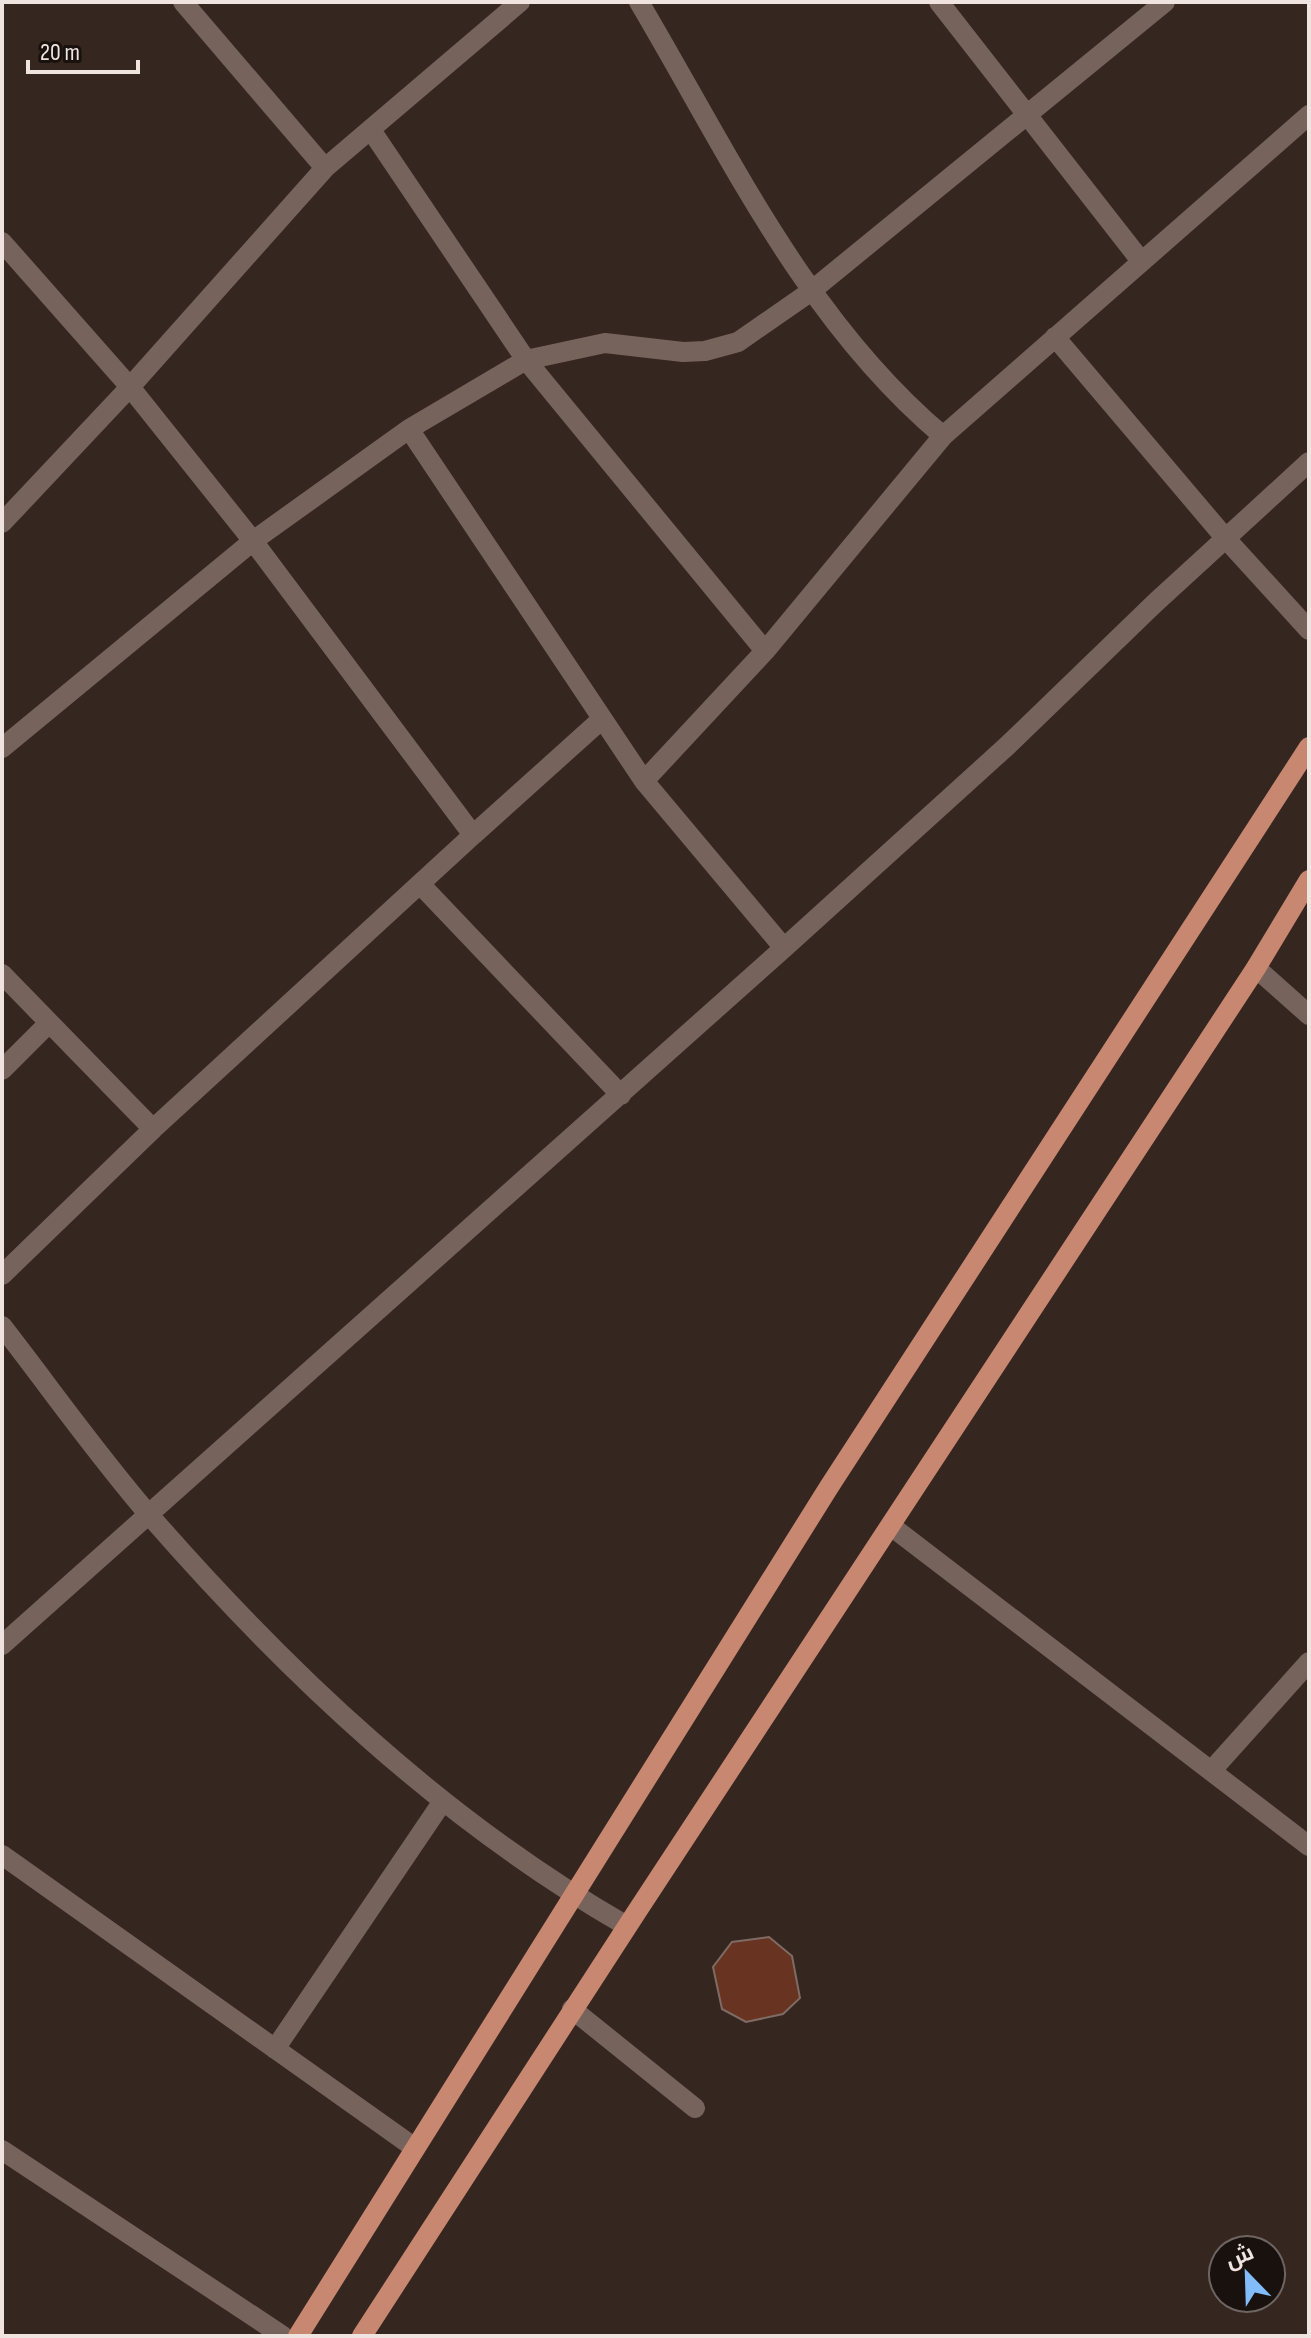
<svg xmlns="http://www.w3.org/2000/svg" width="1311" height="2338" viewBox="0 0 1311 2338" font-family="'Sofia Sans Condensed',Cairo,sans-serif">
	<rect width="100%" height="100%" fill="#362620"/>
	<path fill="#683320" stroke="#7e6b64" stroke-width="2" d="M769 1937 792 1956 800 1998 783 2014 746 2022 722 2009 713 1967 732 1942Z"/>
	<g fill="none" stroke-linecap="round" stroke-linejoin="round">
		<path stroke="#76635c" stroke-width="20" d="M183 2 325 168
			M639 2C729 154 806 321 943 436
			M939 2 1141 261
			M371 130 526 360 765 651
			M2 242 130 387 253 541 473 835 153 1129
			M1055 337 1227 540 1309 630
			M409 429 644 781 784 948
			M2 523 130 387 325 168 520 2
			M2 748 253 541 409 429 526 360 605 343 683 352 705 351 738 342 810 292 1165 2
			M644 781 765 651 943 436 1309 115
			M473 835 602 719
			M420 884 621 1095
			M1256 968 1309 1015
			M2 974 153 1129 2 1275
			M2 1070 48 1024
			M2 1326C51 1389 98 1456 151 1517 288 1674 444 1821 625 1925
			M891 1526 1309 1846
			M2 1645 784 948 1007 746 1155 603 1309 462
			M1212 1770 1309 1662
			M2 1855 415 2148
			M572 2009 695 2108
			M275 2049 443 1801
			M2 2150 283 2336"/>
		<path stroke="#c78770" stroke-width="20" d="M298 2336 829 1487 1309 747
			M362 2336C657 1878 956 1422 1256 968L1309 880"/>
	</g>
	<rect width="1311" height="2338" fill="none" stroke="#efe4e0" stroke-width="8"/>
	<g transform="translate(1247 2274) rotate(337)"><circle r="38" fill="#18110e" stroke="#6e6562" stroke-width="2"/>
	<path d="M0-6L14 30L0 20L-14 30Z" fill="#82bcfa"/>
	<text y="-12" font-size="22" font-weight="bold" text-anchor="middle" fill="#efe4e0">ش</text>
	</g>
	<path d="M28 60v12h110v-12" fill="none" stroke="#efe4e0" stroke-width="4"/>
	<text x="40" y="60" font-size="24" fill="#efe4e0" stroke="#18110e" stroke-width="6" paint-order="stroke">20 m</text>
</svg>
